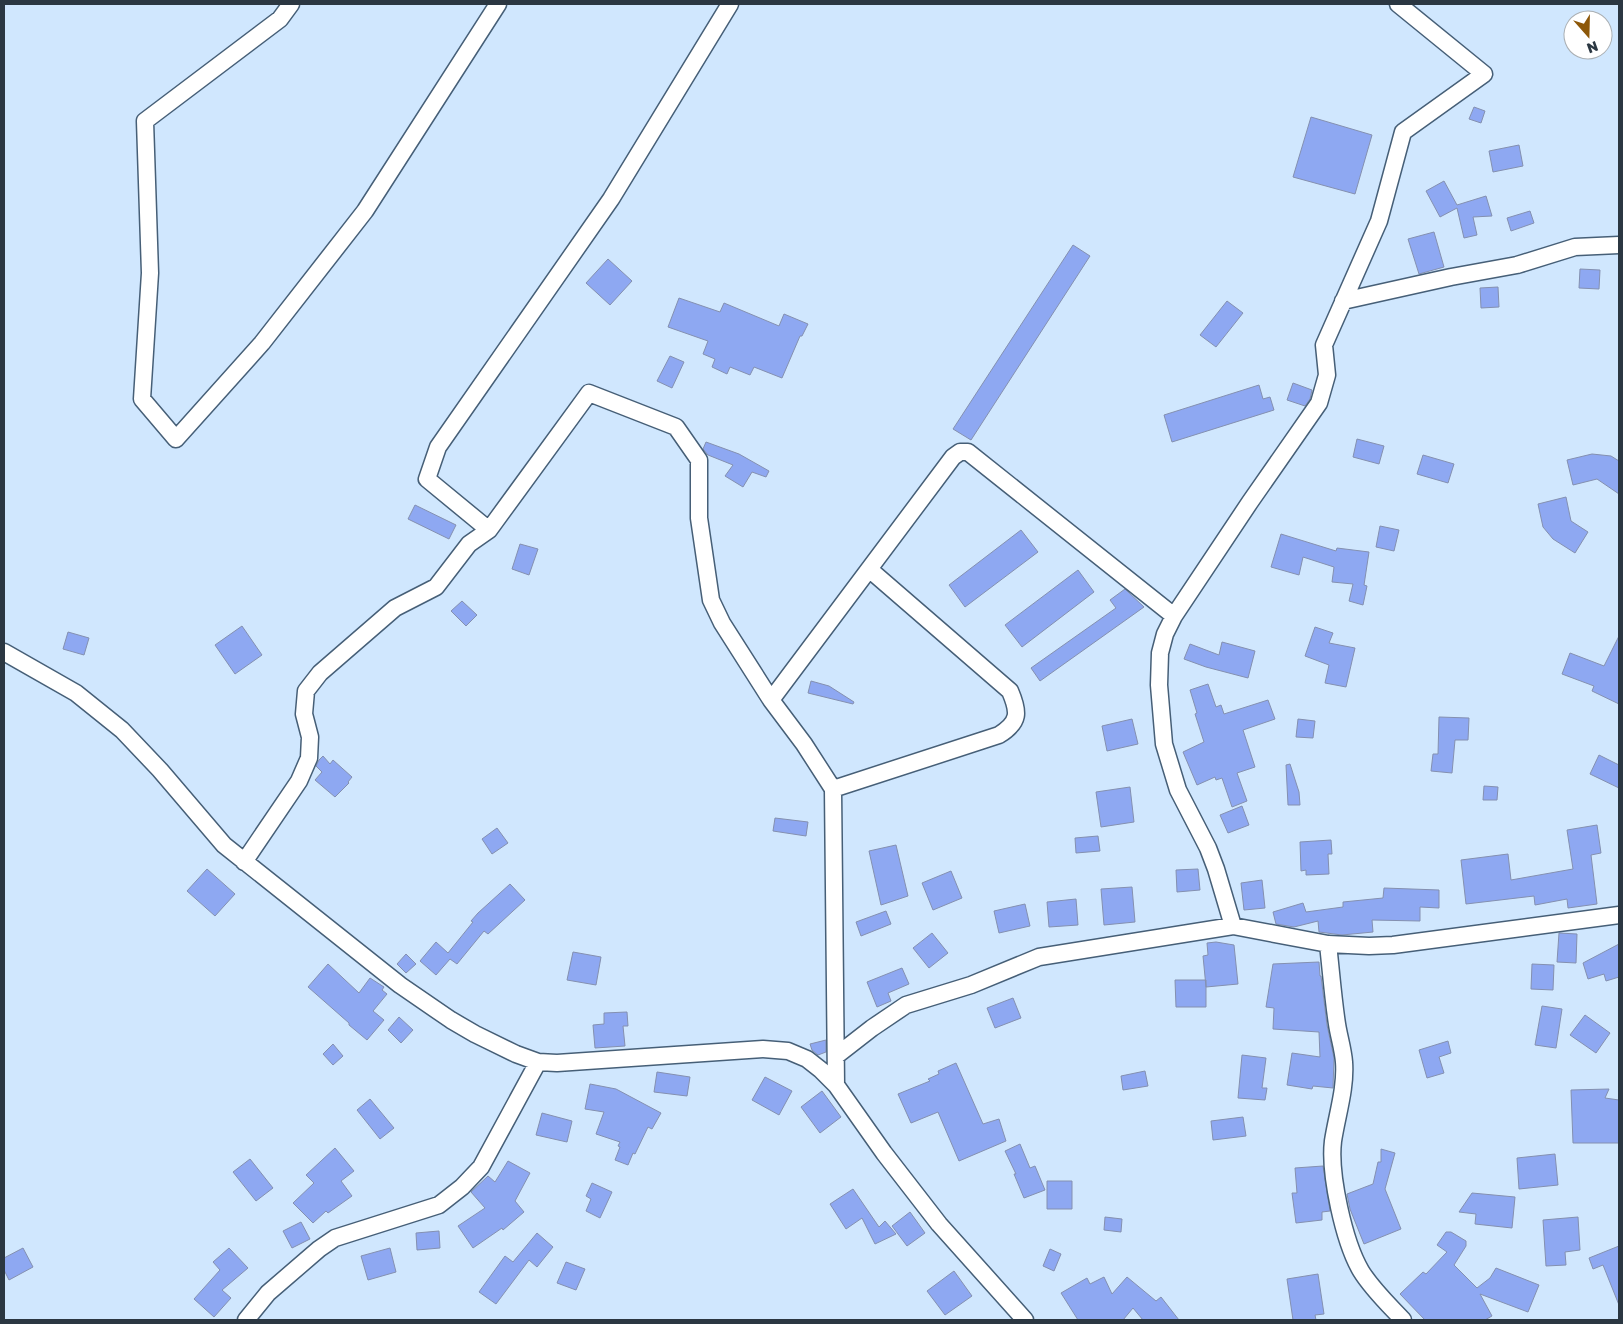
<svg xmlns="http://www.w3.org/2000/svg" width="1623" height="1324" viewBox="0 0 1623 1324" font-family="'Golos Text',sans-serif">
	<rect width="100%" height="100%" fill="#d0e7fe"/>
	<path fill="#8ea8f2" stroke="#8490b0" d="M1474 107 1485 111 1481 123 1469 119Z
		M1311 117 1372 135 1355 194 1293 177Z
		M1519 145 1523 166 1493 172 1489 151Z
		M1444 181 1457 205 1486 196 1492 216 1473 217 1477 235 1464 238 1457 208 1440 217 1426 191Z
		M1530 211 1534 223 1511 231 1507 218Z
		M1434 232 1444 267 1419 274 1408 239Z
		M1073 245 1090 256 971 440 953 429Z
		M608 259 632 281 610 305 586 283Z
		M1580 269 1600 270 1599 289 1579 288Z
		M1498 287 1499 307 1481 308 1480 288Z
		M679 298 720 312 724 303 779 326 784 314 808 324 802 336H800L782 378 754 367 750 375 730 367 727 374 712 367 715 359 703 354 708 341 668 327Z
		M1227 301 1243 313 1216 347 1200 335Z
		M670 356 684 362 672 388 657 381Z
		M1293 383 1312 390 1310 399 1305 406 1287 400Z
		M1259 385 1263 399 1270 397 1274 410 1172 442 1164 415Z
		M1357 439 1384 446 1379 464 1353 457Z
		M706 442 739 454 769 471 766 477 752 472 743 487 725 476 733 465 708 455 703 449Z
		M1592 454 1611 456 1619 461V494L1597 479 1573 485 1567 460Z
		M1423 455 1454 464 1448 483 1417 474Z
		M1566 497 1571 521 1588 532 1575 553 1553 539 1543 527 1538 504Z
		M415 505 456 525 449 539 408 519Z
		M1380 526 1399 530 1394 551 1376 547Z
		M1021 530 1038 552 965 607 949 585Z
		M1281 534 1336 551 1337 548 1369 552 1364 585 1367 586 1363 605 1349 601 1353 584 1332 582 1334 567 1303 557 1299 575 1271 567Z
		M520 544 538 549 529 575 512 569Z
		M1078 570 1094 592 1022 647 1005 625Z
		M1125 589 1144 607 1040 681 1031 668 1116 608 1110 600Z
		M462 601 477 615 466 626 451 611Z
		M242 626 262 655 235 674 215 645Z
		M1315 627 1333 633 1329 643 1355 648 1346 687 1325 683 1329 665 1305 656Z
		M68 632 89 638 84 655 63 649Z
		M1619 636V704L1592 691 1594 686 1562 674 1570 653 1604 666Z
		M1222 642 1255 651 1248 678 1206 667 1184 659 1190 644 1219 655Z
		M811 681 829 686 854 702 853 704 808 693Z
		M1208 684 1216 707 1221 705 1224 714 1268 700 1275 719 1243 730 1255 767 1237 773 1247 801 1232 807 1222 778 1216 780 1215 777 1197 785 1183 752 1204 742 1195 714 1197 713 1190 690Z
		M1439 717 1469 718 1468 740H1455L1452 773 1431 771 1433 754H1438Z
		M1132 719 1138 744 1107 751 1102 726Z
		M1298 719 1315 721 1313 738 1296 737Z
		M1599 755 1619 765V788L1590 774Z
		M323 756 330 764 333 760 352 777 348 782 349 783 335 797 315 780 322 772 316 766 319 760Z
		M1290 764 1299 792 1300 805H1288L1286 765Z
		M1484 786 1498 787 1497 800H1483Z
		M1130 787 1134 822 1101 827 1096 792Z
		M1242 806 1249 825 1228 833 1220 815Z
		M775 818 808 822 806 836 773 831Z
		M1597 825 1601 853 1591 855 1597 904 1568 908 1567 899 1535 905 1534 896 1466 904 1461 860 1508 854 1511 880 1573 869 1567 830Z
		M497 828 508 843 492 854 482 839Z
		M1098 836 1100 851 1076 853 1075 838Z
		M1331 840 1332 854H1328L1329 874 1306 875V870L1301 871 1300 842Z
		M896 845 908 896 881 905 869 851Z
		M207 869 235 894 215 916 187 891Z
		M1198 869 1200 890 1177 892 1176 870Z
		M951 871 962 898 933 910 922 883Z
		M1262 880 1265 908 1244 910 1241 883Z
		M510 884 525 900 488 934 484 931 457 964 450 959 436 975 420 961 436 942 448 953 473 922 471 921 478 913Z
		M1132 887 1135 922 1104 925 1101 889Z
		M1384 888 1439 890V908L1420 907V921L1372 920 1373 932 1342 935 1319 932 1318 921 1294 927 1276 924 1273 912 1303 903 1306 912 1343 907V902L1383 898Z
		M1076 899 1078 925 1049 927 1047 902Z
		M1025 904 1030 926 999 933 994 911Z
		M886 911 891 924 861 936 856 922Z
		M932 933 948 953 929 968 913 948Z
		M1559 933 1577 934 1576 963 1557 962Z
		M1216 942 1234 945 1238 984 1206 987 1203 956 1208 955 1207 943Z
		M1619 944V977L1606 981 1604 974 1588 979 1583 963Z
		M573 952 601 957 596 985 567 980Z
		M406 954 416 964 406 973 397 964Z
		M1319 962 1320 976H1321L1327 1025 1334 1058 1333 1088 1313 1086 1312 1089 1287 1085 1292 1053 1320 1057 1319 1032 1273 1029 1274 1008 1266 1007 1273 964Z
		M328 964 359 993 370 978 384 987 382 990 387 994 373 1011 384 1020 367 1040 349 1025V1023L308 987Z
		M1532 964 1554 965 1553 990 1531 989Z
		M902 968 909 984 888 993 891 1001 877 1007 867 982Z
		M1175 980H1206V1007H1176Z
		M1013 998 1021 1018 995 1028 987 1008Z
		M1542 1006 1562 1009 1556 1048 1535 1045Z
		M627 1012 628 1026H623L625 1046 595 1048 593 1025 604 1024V1013Z
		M1585 1015 1610 1033 1596 1053 1570 1035Z
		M399 1017 413 1030 401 1043 388 1030Z
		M826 1040V1052L818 1055 812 1050 810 1044Z
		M1448 1041 1451 1053 1439 1057 1444 1073 1427 1078 1419 1050Z
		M333 1044 343 1056 333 1065 323 1054Z
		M1242 1055 1266 1058 1262 1088H1267L1265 1100 1238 1098Z
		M956 1063 983 1124 999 1119 1006 1141 959 1161 938 1112 911 1123 898 1094 930 1081 928 1079 939 1074 938 1071Z
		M1145 1071 1148 1086 1123 1090 1121 1076Z
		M657 1072 690 1077 687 1096 654 1092Z
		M765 1077 792 1091 779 1115 752 1100Z
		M590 1084 616 1089 661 1113 652 1129 648 1127 635 1154 633 1153 628 1165 615 1160 620 1147 618 1146 620 1142 596 1134 604 1112 585 1109Z
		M1609 1089 1605 1098 1619 1100V1143H1573L1571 1090Z
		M822 1091 841 1117 820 1133 801 1107Z
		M370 1099 394 1128 380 1139 357 1110Z
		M542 1113 572 1121 567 1142 536 1135Z
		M1243 1117 1246 1136 1213 1140 1211 1121Z
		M1020 1144 1030 1168 1035 1166 1045 1190 1024 1198 1014 1174H1016L1005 1151Z
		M335 1148 354 1171 341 1181 352 1196 328 1213 326 1211 313 1223 293 1203 314 1183 306 1175Z
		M1381 1149 1395 1153 1385 1189 1401 1229 1364 1244 1350 1209 1347 1194 1373 1184 1378 1162H1381Z
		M1555 1154 1558 1185 1519 1189 1517 1158Z
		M250 1159 273 1188 256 1201 233 1172Z
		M508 1161 530 1173 515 1201 524 1212 503 1230 502 1228 473 1248 458 1226 485 1208 471 1192 488 1176 495 1182Z
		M1323 1166 1330 1211 1322 1212V1220L1296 1223 1292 1193H1297L1295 1168Z
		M1047 1181H1072V1209H1047Z
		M592 1183 612 1192 600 1218 586 1211 591 1199 586 1196Z
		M853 1189 879 1227 885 1221 896 1234 875 1244 862 1218 846 1229 830 1204Z
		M1472 1193 1515 1197 1512 1228 1475 1224 1476 1214 1459 1212Z
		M910 1212 925 1233 907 1246 892 1226Z
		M1105 1217 1122 1219 1121 1232 1104 1230Z
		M1578 1217 1580 1250 1565 1252 1566 1265 1546 1266 1543 1220Z
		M301 1222 310 1239 292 1248 283 1231Z
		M439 1231 440 1248 417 1250 416 1233Z
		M1446 1232H1451L1466 1241V1246L1454 1265 1477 1288 1490 1278 1496 1268 1539 1285 1528 1312 1480 1294 1492 1316 1485 1320H1425L1400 1294 1423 1272 1426 1274 1447 1252 1437 1245Z
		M537 1233 553 1247 537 1267 529 1260 496 1304 479 1292 505 1256 513 1262Z
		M1619 1246V1305L1603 1265 1593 1269 1589 1258Z
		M23 1248 33 1267 9 1280 4 1270V1258Z
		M229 1248 248 1268 222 1290 231 1298 214 1317 194 1299 220 1270 213 1262Z
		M390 1248 396 1272 368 1280 361 1256Z
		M1050 1249 1061 1254 1054 1271 1043 1266Z
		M566 1262 585 1269 576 1290 557 1283Z
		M954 1271 972 1296 945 1315 927 1291Z
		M1318 1274 1324 1314 1315 1315 1316 1320H1293L1287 1279Z
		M1104 1277 1112 1294 1127 1277 1156 1301 1161 1297 1179 1320H1143L1133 1308 1123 1320H1078L1061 1293 1087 1278 1090 1284Z"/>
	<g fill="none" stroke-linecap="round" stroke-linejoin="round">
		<g stroke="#465f77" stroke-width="19">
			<path id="minor" d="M291 4 280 19 145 121 150 273 142 399 176 439 262 343 365 211 498 4
				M1343 301 1451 277 1517 265 1575 247 1619 245
				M489 530 427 479 438 447 611 199 730 4
				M4 652 76 693 122 730 160 770 224 845 400 985 451 1020 475 1034 516 1054 538 1062 557 1063 763 1049 788 1051 807 1059 821 1070 836 1085 884 1153 939 1224 1025 1320
				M771 700 953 457 960 452H968L1174 616
				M833 789 999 735C1020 722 1019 712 1010 691L869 569
				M244 862 299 781 309 758 310 737 304 714 306 691 320 673 395 608 436 587 469 544 489 530 589 393 676 427 699 460V518L711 600 722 623 771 700 804 744 833 789 836 1085
				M1233 926 1216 869 1208 848 1178 790 1164 744 1159 685 1160 653 1165 634 1174 616 1250 502 1319 403 1327 375 1324 345 1379 221 1403 132 1484 74 1398 4
				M1328 944C1331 971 1333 998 1337 1024 1339 1037 1343 1049 1344 1062 1346 1088 1337 1115 1333 1141 1329 1174 1344 1242 1361 1271 1372 1289 1388 1304 1403 1320
				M836 1056 872 1028 906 1005 971 985 1039 957 1233 926 1328 944 1369 946 1393 945 1619 915
				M246 1320 268 1293 319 1249 335 1238 439 1205 462 1187 481 1167 538 1062"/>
		</g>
		<use href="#minor" stroke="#fff" stroke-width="16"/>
	</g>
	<rect width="1623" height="1324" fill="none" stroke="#2b3742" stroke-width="10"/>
	<g transform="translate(1588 35) rotate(160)"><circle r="24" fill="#ffffff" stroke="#aaafb3"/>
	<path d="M0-4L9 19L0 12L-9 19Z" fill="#8d5809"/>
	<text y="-8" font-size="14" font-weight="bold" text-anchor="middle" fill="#2b3742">N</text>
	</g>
</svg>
